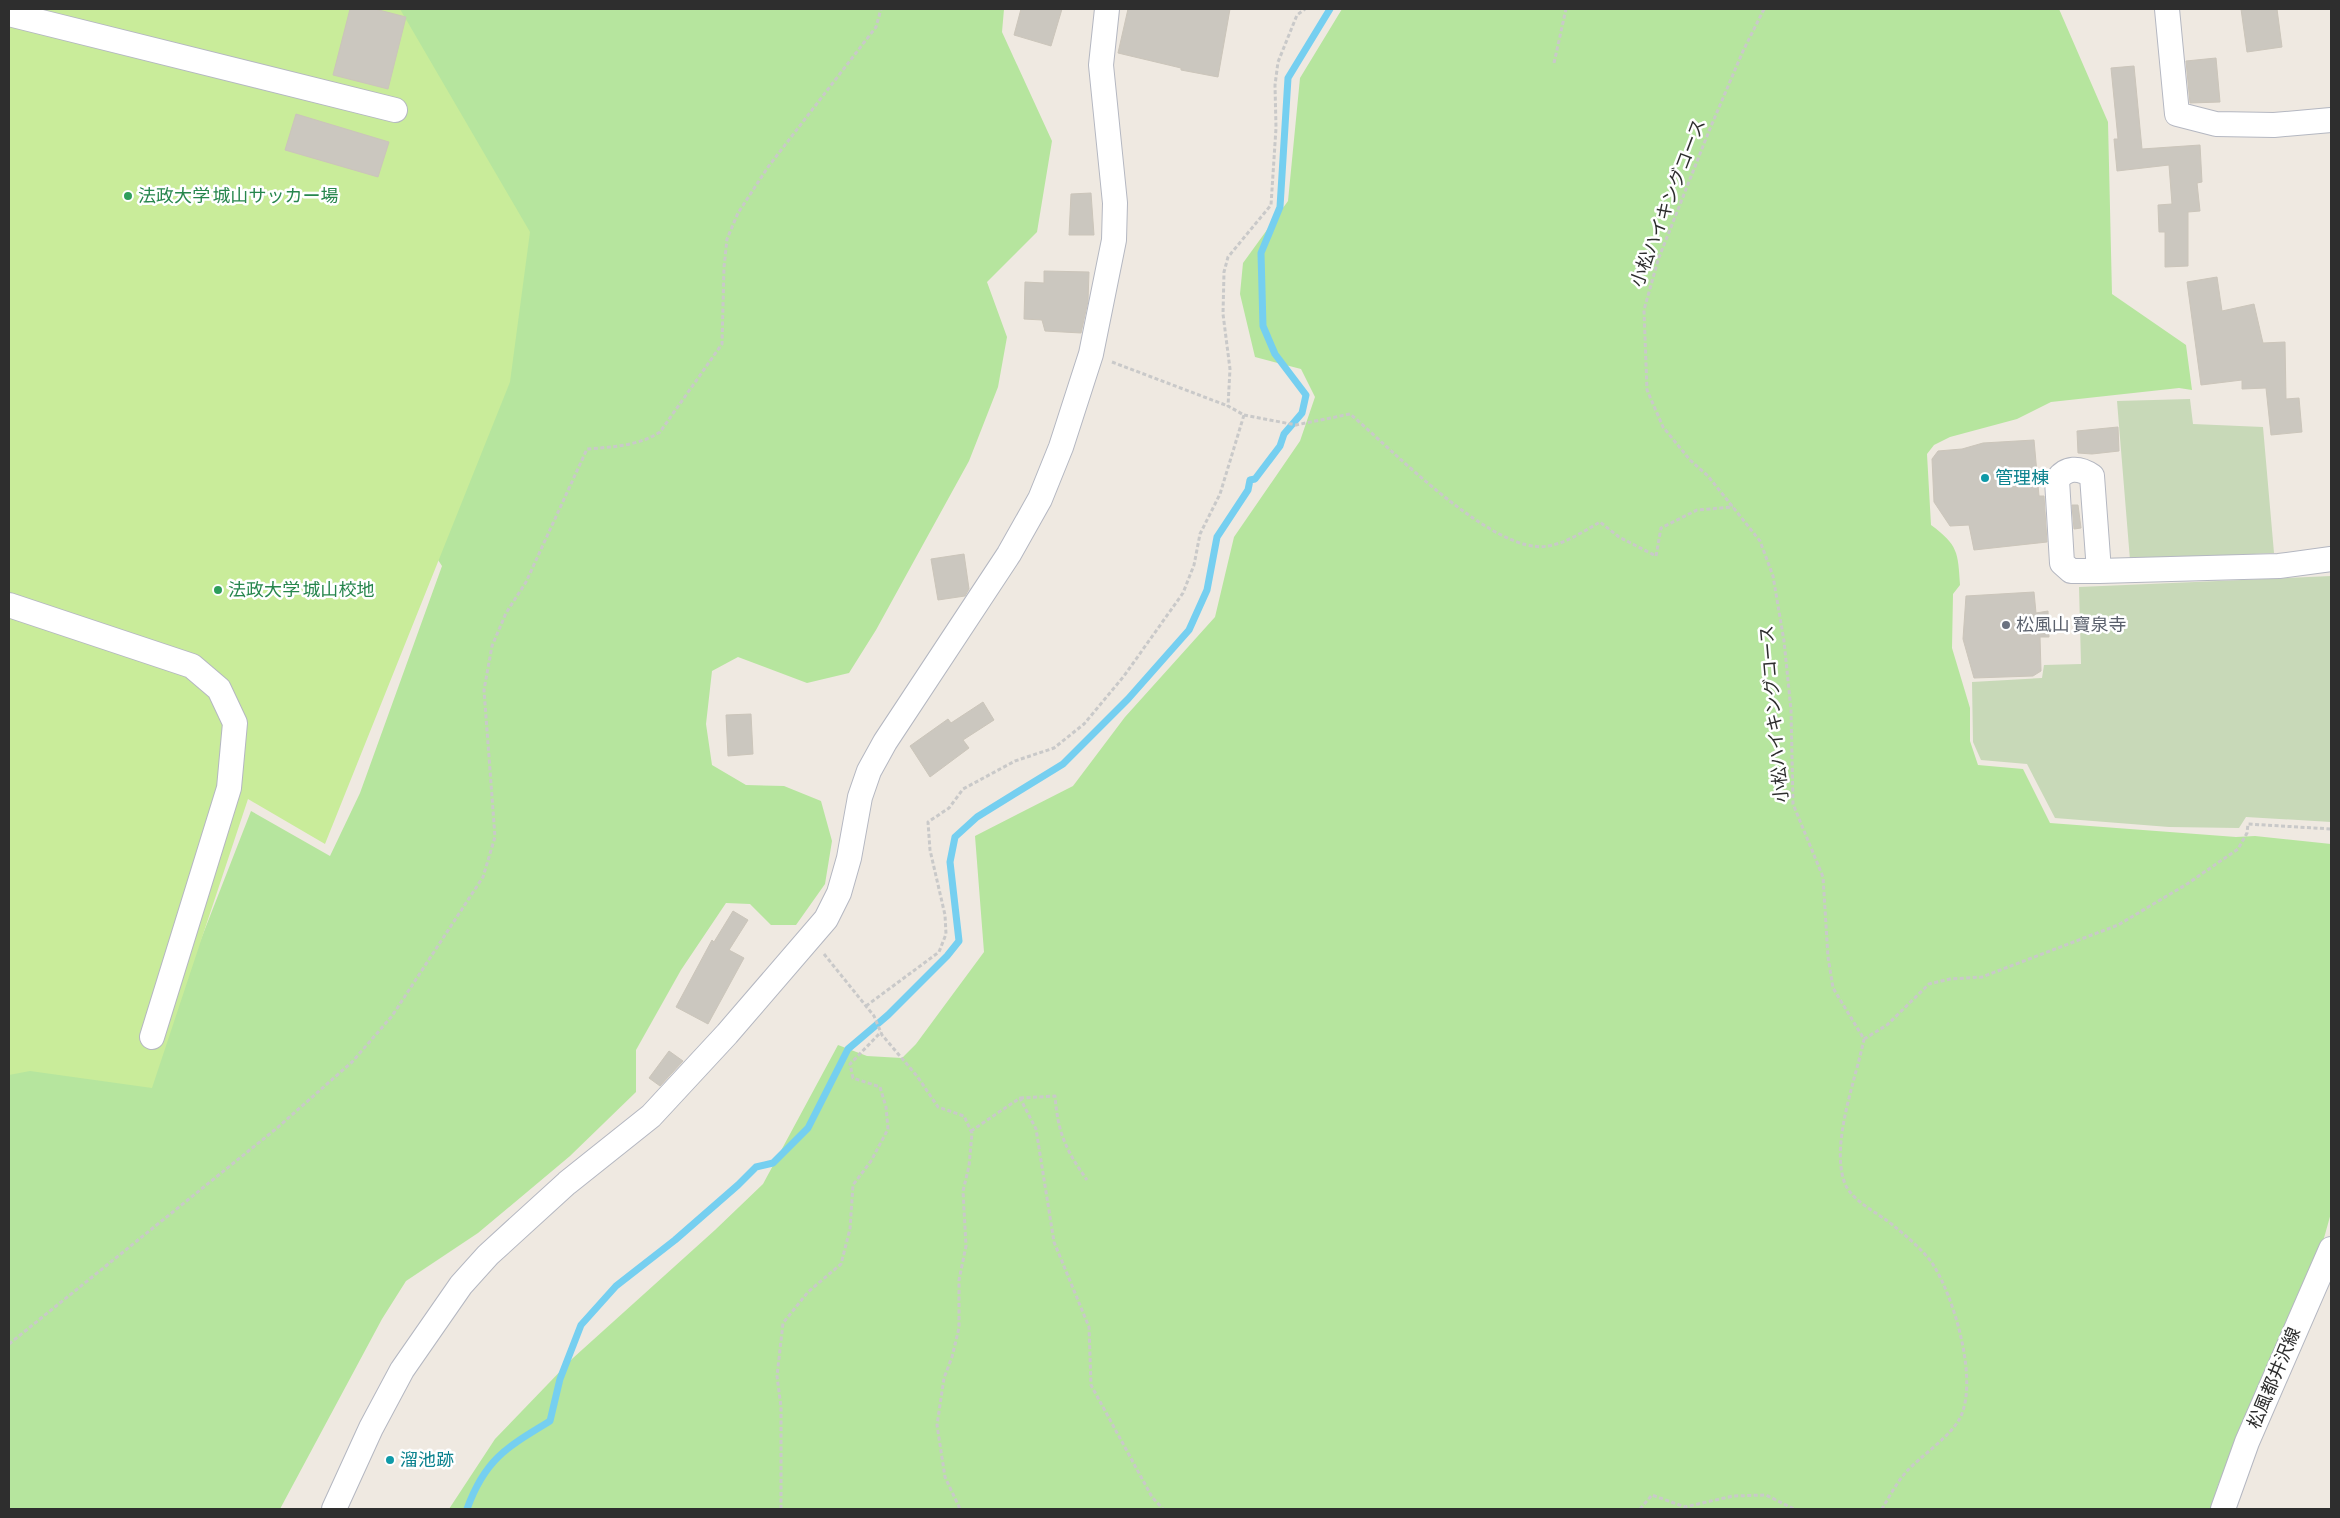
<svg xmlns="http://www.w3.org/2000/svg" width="2340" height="1518" viewBox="0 0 2340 1518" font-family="'Asap Condensed','Noto Sans JP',sans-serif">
	<rect width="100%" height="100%" fill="#efe9e1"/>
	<path fill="#b6e59e" d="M372 9H1004L1002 32 1052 141 1037 232 987 282 1007 337 998 387 969 461 876 630 849 673 807 683 738 657 712 671 706 724 712 765 746 785 784 786 821 801 832 841 825 884 796 925H771L750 904 726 903 681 970 636 1050V1092L570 1156 478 1233 406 1281 382 1319 280 1509H9V1050L148 1075 251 811 330 856 360 793 442 566 386 481Z
		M1342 9H2059L2108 122 2112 294 2186 345 2192 390 2179 388 2051 402 2017 419 1950 437 1934 445 1927 454 1931 525C1958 545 1958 552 1960 585L1953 594 1952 648 1970 708V741L1978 765 2023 769 2050 823 2236 837 2255 836 2331 844V1213L2324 1238 2218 1485 2211 1509H449L495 1439 573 1358 715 1230 763 1184 838 1045 867 1056 902 1058 916 1044 984 952 975 836 1073 786 1125 717 1215 617 1234 537 1300 441 1315 397 1301 369 1255 357 1240 294 1243 263 1288 201 1300 78Z"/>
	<path fill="#c8d9b8" d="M2190 399 2193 424 2263 427 2274 553 2130 560 2117 401Z
		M2331 576V822L2246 817 2239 828 2169 827 2055 818 2027 764 1981 760 1973 742 1972 682 2042 678 2044 665 2081 664 2079 587Z"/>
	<path fill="#c9ec9a" d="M9 9H400L530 232 510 382 325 844 248 799 152 1088 30 1071 9 1075Z"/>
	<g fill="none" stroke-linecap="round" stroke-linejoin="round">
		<path stroke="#75cff0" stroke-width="7" d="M467 1509C485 1459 507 1447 550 1421L560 1379 581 1325 616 1286 675 1240 738 1185 756 1167 773 1163 808 1128 848 1049 888 1015 947 956 959 941 950 862 955 837 977 817 1063 764 1128 699 1189 630 1207 590 1217 537 1248 490 1250 480 1255 479 1280 446 1284 434 1302 413 1306 395 1275 354 1263 326 1261 253 1280 207 1288 78 1330 9"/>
	</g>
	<path fill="#cbc7bf" stroke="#cbc5ba" d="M350 9H375L406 17 388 89 333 75Z
		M1021 9H1062L1051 46 1014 35Z
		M1128 9H1230L1218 77 1181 70V68L1118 53Z
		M2241 9H2277L2282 47 2247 52Z
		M2216 58 2220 102 2190 103 2186 61Z
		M2134 66 2142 149 2200 145 2202 182 2197 183 2200 211 2188 212V266L2165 267V232H2159L2158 205 2172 204 2169 165 2117 171 2114 139H2118L2111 68Z
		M296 114 389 142 378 177 285 150Z
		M1091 193 1094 235H1069L1071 194Z
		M1044 271 1089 272 1088 301 1081 333 1045 331 1042 320 1024 319 1025 282 1044 283Z
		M2217 277 2222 311 2254 304 2263 343 2285 342 2286 399 2299 398 2302 432 2271 435 2266 388 2242 389V380L2201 385 2187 282Z
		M2118 427 2119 451 2092 454 2078 453 2077 431Z
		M2034 440 2039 496H2044L2047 542 1974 550 1969 525 1950 526 1934 502 1932 459 1938 451 1962 449 1983 443Z
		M2072 505H2078L2081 528 2074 529Z
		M964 554 969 589 965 596 938 600 931 559Z
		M2034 592 2036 613 2048 611 2049 637H2040L2041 671 2033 676 1974 678 1963 639 1966 596Z
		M983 702 994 720 963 740 969 748 930 777 910 746 948 719 951 723Z
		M751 714 753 754 728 756 726 715Z
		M733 911 748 920 729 950 744 958 708 1024 676 1007 712 940 714 942Z
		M669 1051 683 1061 660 1086 649 1078Z"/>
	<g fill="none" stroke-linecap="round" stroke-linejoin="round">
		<g stroke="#b4b7c1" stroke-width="26">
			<path id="minor" d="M2167 9 2177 114 2216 124 2274 125 2331 120
				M9 14 395 110
				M2099 571 2092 476C2079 467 2066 467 2057 480L2062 563 2071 571H2099L2279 566 2331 559
				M9 605 192 666 219 689 235 723 229 788 152 1037
				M334 1509 371 1428 402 1370 461 1285 488 1255 567 1183 651 1116 727 1034 826 919 839 893 849 858 860 797 869 771 885 742 1009 554 1040 499 1061 447 1091 354 1114 240 1115 203 1101 65 1107 9
				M2223 1509 2247 1442 2331 1249"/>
		</g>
		<path stroke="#c9c9c9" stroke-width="3" stroke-dasharray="4 2.5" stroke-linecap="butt" d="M1764 9 1743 51 1709 131 1658 260 1644 310 1647 390 1663 427 1690 460 1708 476 1760 541 1773 576 1784 641 1791 710 1793 804 1823 877 1828 957 1833 988 1864 1039C1856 1079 1831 1142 1844 1181 1850 1201 1879 1213 1894 1226 1906 1236 1923 1250 1932 1263 1954 1296 1979 1381 1960 1418 1951 1436 1921 1456 1907 1471 1897 1482 1889 1497 1882 1509
			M1554 63 1566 9
			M1112 362 1228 406
			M1244 415 1296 425 1350 414C1391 448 1494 556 1548 546 1567 543 1584 531 1600 522L1619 537 1656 556 1661 528 1697 510 1733 507
			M824 954 874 1016 882 1035 917 1076 938 1107 964 1116 972 1133 969 1166 963 1191 966 1246 959 1280V1328L952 1357 944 1378 937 1425 945 1477 960 1509
			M866 1006 939 952 946 934 945 915 930 850 928 822 949 808 963 789 1015 761 1054 748 1084 724 1124 676 1183 593 1194 565 1200 534 1220 494 1244 415 1228 406 1230 369 1223 314 1224 272 1228 257 1271 205 1276 128 1275 85 1278 62 1297 15 1305 9
			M1864 1039 1887 1025 1929 984 1950 979 1982 977 2118 925 2187 884 2238 849 2247 833 2248 824 2331 829
			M1020 1098 1055 1096C1058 1134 1066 1150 1087 1180
			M971 1131 1020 1098 1036 1129 1054 1242 1089 1327 1091 1385 1152 1497 1163 1509
			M9 1344 277 1128 352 1062 392 1016 483 877 495 837 484 690 492 646 506 613 526 582 587 449C612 447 638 446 660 432L722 344 724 267 727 239 738 213 768 167 876 27 881 9
			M781 1509V1407L777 1376 783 1323 808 1292 841 1264 850 1229 853 1185 871 1161 888 1129 886 1107 880 1087 853 1078 850 1064 881 1032
			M1640 1509 1652 1495 1685 1507 1733 1496 1766 1495 1794 1509"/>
		<use href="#minor" stroke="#fff" stroke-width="24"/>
	</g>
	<g fill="#2e9e5b" stroke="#fff" stroke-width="2">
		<circle cx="128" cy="196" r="5"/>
		<circle cx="218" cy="590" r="5"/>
	</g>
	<g fill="#0f9aa8" stroke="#fff" stroke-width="2">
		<circle cx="1985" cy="478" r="5"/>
		<circle cx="390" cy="1460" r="5"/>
	</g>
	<circle fill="#6b7280" stroke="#fff" stroke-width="2" cx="2006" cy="625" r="5"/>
	<g text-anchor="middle" stroke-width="5" stroke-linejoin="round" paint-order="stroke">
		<g font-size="18" fill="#27864d" stroke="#fff" text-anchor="start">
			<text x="138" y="202">法政大学 城山サッカー場</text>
			<text x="228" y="596">法政大学 城山校地</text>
		</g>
		<g font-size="18" fill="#2e2e2e" stroke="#fff">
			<text transform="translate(1668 203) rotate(-69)" y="6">小松ハイキングコース</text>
			<text transform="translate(1774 714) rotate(-95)" y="6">小松ハイキングコース</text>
			<text transform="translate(2274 1378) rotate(-67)" y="6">松風都井沢線</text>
		</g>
		<g font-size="18" fill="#0d838f" stroke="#fff" text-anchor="start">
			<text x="1995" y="484">管理棟</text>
			<text x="400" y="1466">溜池跡</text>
		</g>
		<g font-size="18" fill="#5b616d" stroke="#fff" text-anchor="start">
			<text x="2016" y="631">松風山 寶泉寺</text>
		</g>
	</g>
	<rect width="2340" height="1518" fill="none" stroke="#2e2e2e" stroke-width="20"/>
</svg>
